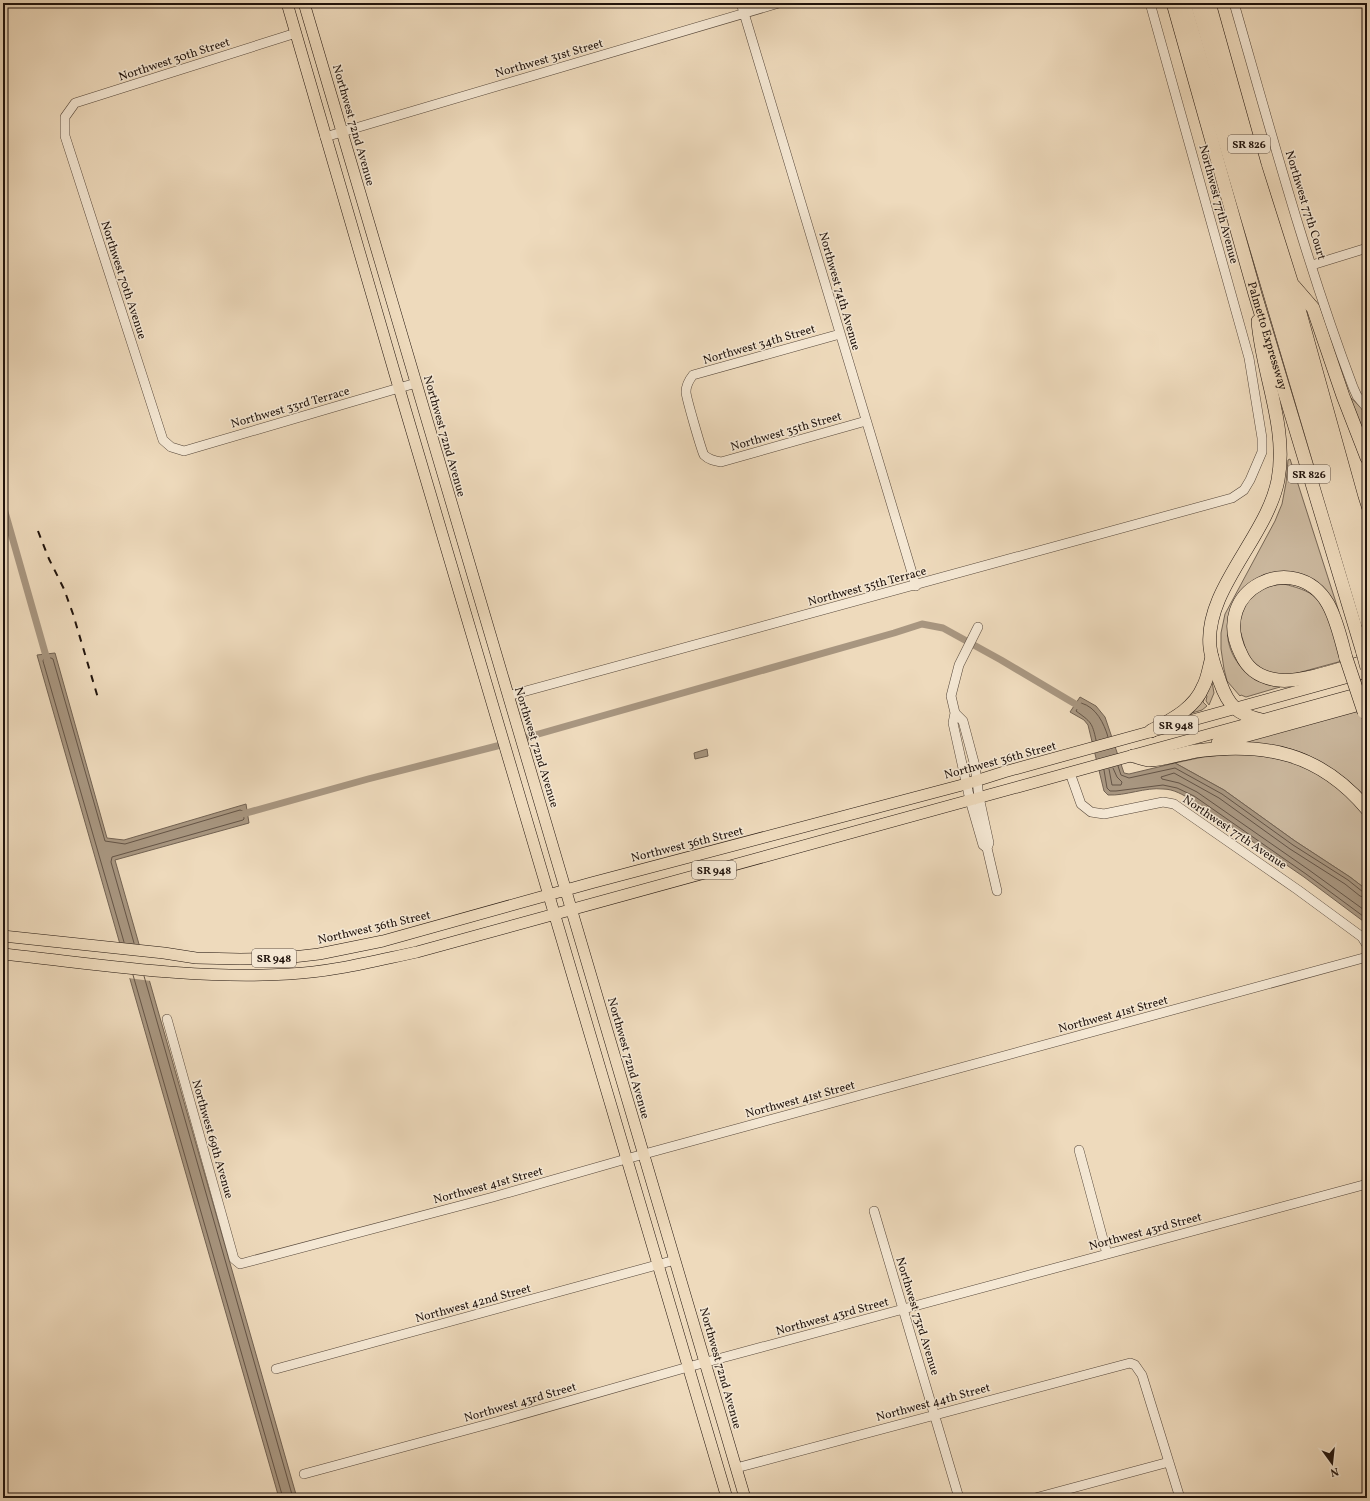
<svg xmlns="http://www.w3.org/2000/svg" width="1370" height="1501" viewBox="0 0 1370 1501" font-family="Vollkorn,serif">
	<rect width="100%" height="100%" fill="#eedabc"/>
	<filter id="stains"><feTurbulence type="fractalNoise" baseFrequency=".005" numOctaves="4"/><feColorMatrix values="0 0 0 0 .2 0 0 0 0 .09 0 0 0 0 .02 0 0 0 .5 -.17"/></filter>
	<radialGradient id="worn" r=".72"><stop offset=".6" stop-color="#630" stop-opacity="0"/><stop offset="1" stop-color="#630" stop-opacity=".3"/></radialGradient>
	<path fill="#cbb89e" stroke="#766655" d="M1349 396 1367 413V440Z
		M1290 459 1339 612H1338L1313 581 1246 586C1218 617 1221 660 1259 681 1265 684 1273 685 1280 687L1246 697 1241 695 1240 696 1227 681 1224 669 1221 649V633L1225 614 1275 521 1282 504 1286 483 1288 460Z
		M1284 584C1295 587 1308 590 1316 598 1330 612 1336 642 1342 661L1290 675H1277L1261 669 1248 657 1239 627 1241 611 1252 596 1268 586Z
		M1210 682H1212L1214 693 1209 705 1206 701 1207 696 1205 694Z
		M1205 697 1203 702 1207 706 1202 710 1192 713 1191 711Z
		M1359 709 1367 733V799C1351 781 1327 764 1305 754 1287 746 1266 745 1248 743L1247 741Z
		M1235 754C1281 755 1316 766 1350 798 1355 804 1362 810 1366 817 1369 822 1367 879 1367 890L1350 877 1295 841 1224 790 1175 763 1203 757Z"/>
	<path fill="#a89680" stroke="#726252" d="M55 653 107 838 124 840 246 804 249 823 115 860 297 1498H279L37 655Z
		M1080 697 1096 706 1105 717 1124 773 1129 774 1175 763 1224 790 1295 841 1350 877 1367 890V924L1304 877 1192 800C1183 795 1174 789 1163 789 1145 787 1126 796 1108 795L1104 791 1088 725 1084 720 1070 712Z
		M707 749 708 756 695 759 694 753Z"/>
	<path fill="#eedabc" d="M118 943 141 945 151 981 128 978Z"/>
	<g fill="none" stroke-linecap="round" stroke-linejoin="round">
		<path stroke="#645446" stroke-width="1" d="M1096 740C1092 722 1091 722 1076 711L1081 703C1096 707 1104 723 1108 737
			M1118 766 1121 775 1129 778 1175 768 1222 794 1293 845 1348 880 1363 892 1367 893
			M1109 769 1112 785H1121L1122 782 1117 777 1113 768
			M1104 770 1107 788 1110 791H1116L1163 785 1177 788 1194 796 1306 874 1367 919
			M1367 898 1360 896 1345 884 1290 849 1219 798 1174 773 1161 777 1162 779 1179 783 1197 792 1309 870 1367 912
			M124 942 43 661 44 658H51L53 659 105 841 125 844 240 810 243 811 244 819 243 820 112 857 111 862 134 943
			M133 975 283 1498
			M144 976 293 1498"/>
		<path stroke="#a89680" stroke-width="7" d="M3 505 48 663
			M528 737 894 633 922 624 943 628 1001 660 1082 708
			M239 815 368 779 497 746"/>
		<g stroke="#544538" stroke-width="10">
			<path id="minor" d="M741 3 916 586
				M1234 3C1271 132 1306 262 1353 387L1357 396 1367 408
				M296 33 75 103 65 117V136L163 440 171 447 184 451 416 383
				M325 137 779 3
				M1312 265 1367 248
				M840 334 693 375C689 380 686 386 686 392 686 397 702 452 704 455 709 460 715 461 721 462L866 421
				M978 627 959 665 951 696 955 713 953 723 970 800 983 845 987 848
				M508 696 1232 498 1244 490 1250 480 1262 452V438L1249 358 1150 3
				M955 713 963 721 975 766 979 797 989 843 987 848 997 891
				M1070 773 1081 804 1091 812 1104 814 1163 802 1174 804 1298 890 1362 937 1367 945
				M167 1019 234 1259 240 1264 493 1197 626 1159 1367 957
				M1079 1150 1107 1254
				M874 1211 959 1498
				M276 1369 675 1260
				M736 1468 1130 1363 1135 1365 1142 1375 1180 1498
				M304 1474 492 1423 688 1367 1367 1184
				M1035 1498 1169 1462"/>
		</g>
		<g stroke="#20130c" stroke-width="12">
			<path id="major" d="M287 3 399 388 727 1498
				M304 3 745 1498
				M3 936 164 953 196 958 240 959 284 958 319 954 383 941 591 883 966 784 1004 772 1367 672
				M3 954C98 964 193 980 289 974 332 972 374 961 417 952L1367 691"/>
		</g>
		<g stroke="#20130c" stroke-width="14">
			<g id="highway">
				<path id="s1" d="M1173 3 1255 294 1363 653"/>
				<path d="M1184 3 1367 622"/>
				<path d="M1197 3 1367 584"/>
				<path d="M1209 3 1255 167 1292 284 1352 500 1367 547"/>
				<path d="M1294 286 1313 308 1343 396 1367 458"/>
				<path d="M1258 321C1262 374 1288 427 1278 480 1267 537 1204 590 1210 647 1211 658 1216 670 1220 682 1228 705 1237 715 1262 720"/>
				<path d="M1346 658C1341 640 1337 620 1328 604 1296 548 1208 589 1241 654 1248 670 1261 678 1278 680 1301 683 1343 668 1367 661"/>
				<path d="M1151 731C1171 720 1194 709 1203 687 1208 678 1209 667 1212 657"/>
				<path d="M1218 743 1367 702"/>
				<path d="M1133 756C1138 757 1143 759 1148 760 1158 761 1184 753 1196 751 1266 742 1320 753 1367 809"/>
			</g>
		</g>
		<use href="#minor" stroke="#f4e7d3" stroke-width="9"/>
		<use href="#major" stroke="#eedabc" stroke-width="11"/>
		<use href="#highway" stroke="#eedabc" stroke-width="13"/>
		<path stroke="#20130c" stroke-width="2" stroke-dasharray="7 7" stroke-linecap="butt" d="M38 531 49 559 64 589 73 614 98 698"/>
		<g stroke="#20130c" stroke-width="14" stroke-linecap="butt">
			<path id="highway-bridge" d="M1363 653 1367 668
				M1346 658 1364 712"/>
		</g>
		<use href="#highway-bridge" stroke="#eedabc" stroke-width="13"/>
	</g>
	<g text-anchor="middle" stroke-width="3" stroke-linejoin="round" paint-order="stroke">
		<g fill="#f4e7d3" stroke="#605348" stroke-width="1">
			<rect x="1228" y="135" width="42" height="18" rx="3"/>
			<rect x="1288" y="465" width="42" height="18" rx="3"/>
			<rect x="1154" y="716" width="44" height="18" rx="3"/>
			<rect x="692" y="861" width="44" height="18" rx="3"/>
			<rect x="252" y="949" width="44" height="18" rx="3"/>
		</g>
		<g font-size="11" font-weight="bold" fill="#20130c">
			<text x="1249" y="148">SR 826</text>
			<text x="1309" y="478">SR 826</text>
			<text x="1176" y="729">SR 948</text>
			<text x="714" y="874">SR 948</text>
			<text x="274" y="962">SR 948</text>
		</g>
		<g font-size="12" fill="#20130c" stroke="#f4e7d3">
			<text transform="translate(549 58) rotate(-16)" y="4">Northwest 31st Street</text>
			<text transform="translate(174 59) rotate(-18)" y="4">Northwest 30th Street</text>
			<text transform="translate(354 125) rotate(74)" y="4">Northwest 72nd Avenue</text>
			<text transform="translate(1219 204) rotate(75)" y="4">Northwest 77th Avenue</text>
			<text transform="translate(1306 205) rotate(73)" y="4">Northwest 77th Court</text>
			<text transform="translate(124 280) rotate(72)" y="4">Northwest 70th Avenue</text>
			<text transform="translate(840 291) rotate(74)" y="4">Northwest 74th Avenue</text>
			<text dy="4" stroke="none"><textPath href="#s1" startOffset="346">Palmetto Expressway</textPath></text>
			<text transform="translate(759 344) rotate(-16)" y="4">Northwest 34th Street</text>
			<text transform="translate(290 407) rotate(-16)" y="4">Northwest 33rd Terrace</text>
			<text transform="translate(786 431) rotate(-16)" y="4">Northwest 35th Street</text>
			<text transform="translate(445 436) rotate(74)" y="4">Northwest 72nd Avenue</text>
			<text transform="translate(867 586) rotate(-15)" y="4">Northwest 35th Terrace</text>
			<text transform="translate(537 747) rotate(73)" y="4">Northwest 72nd Avenue</text>
			<text transform="translate(1000 760) rotate(-15)" y="4">Northwest 36th Street</text>
			<text transform="translate(1235 832) rotate(34)" y="4">Northwest 77th Avenue</text>
			<text transform="translate(687 844) rotate(-14)" y="4">Northwest 36th Street</text>
			<text transform="translate(374 927) rotate(-13)" y="4">Northwest 36th Street</text>
			<text transform="translate(1113 1014) rotate(-15)" y="4">Northwest 41st Street</text>
			<text transform="translate(629 1058) rotate(74)" y="4">Northwest 72nd Avenue</text>
			<text transform="translate(800 1099) rotate(-15)" y="4">Northwest 41st Street</text>
			<text transform="translate(213 1139) rotate(74)" y="4">Northwest 69th Avenue</text>
			<text transform="translate(488 1185) rotate(-15)" y="4">Northwest 41st Street</text>
			<text transform="translate(1145 1231) rotate(-15)" y="4">Northwest 43rd Street</text>
			<text transform="translate(473 1303) rotate(-15)" y="4">Northwest 42nd Street</text>
			<text transform="translate(832 1316) rotate(-15)" y="4">Northwest 43rd Street</text>
			<text transform="translate(918 1316) rotate(73)" y="4">Northwest 73rd Avenue</text>
			<text transform="translate(721 1368) rotate(74)" y="4">Northwest 72nd Avenue</text>
			<text transform="translate(520 1402) rotate(-16)" y="4">Northwest 43rd Street</text>
			<text transform="translate(933 1402) rotate(-15)" y="4">Northwest 44th Street</text>
		</g>
	</g>
	<rect width="1370" height="1501" fill="none" stroke="#eedabc" stroke-width="16"/>
	<rect x="4" y="4" width="1362" height="1493" fill="none" stroke="#20130c" stroke-width="2"/>
	<rect x="8" y="8" width="1354" height="1485" fill="none" stroke="#20130c"/>
	<g transform="translate(1332 1463) rotate(165)" stroke="#f4e7d3" stroke-width="3" paint-order="stroke">
	<path d="M0-3L7 15L0 10L-7 15Z" fill="#20130c"/>
	<text y="-6" font-size="11" font-weight="bold" text-anchor="middle" fill="#20130c">N</text>
	</g>
	<rect width="100%" height="100%" filter="url(#stains)"/>
	<rect width="100%" height="100%" fill="url(#worn)"/>
</svg>
